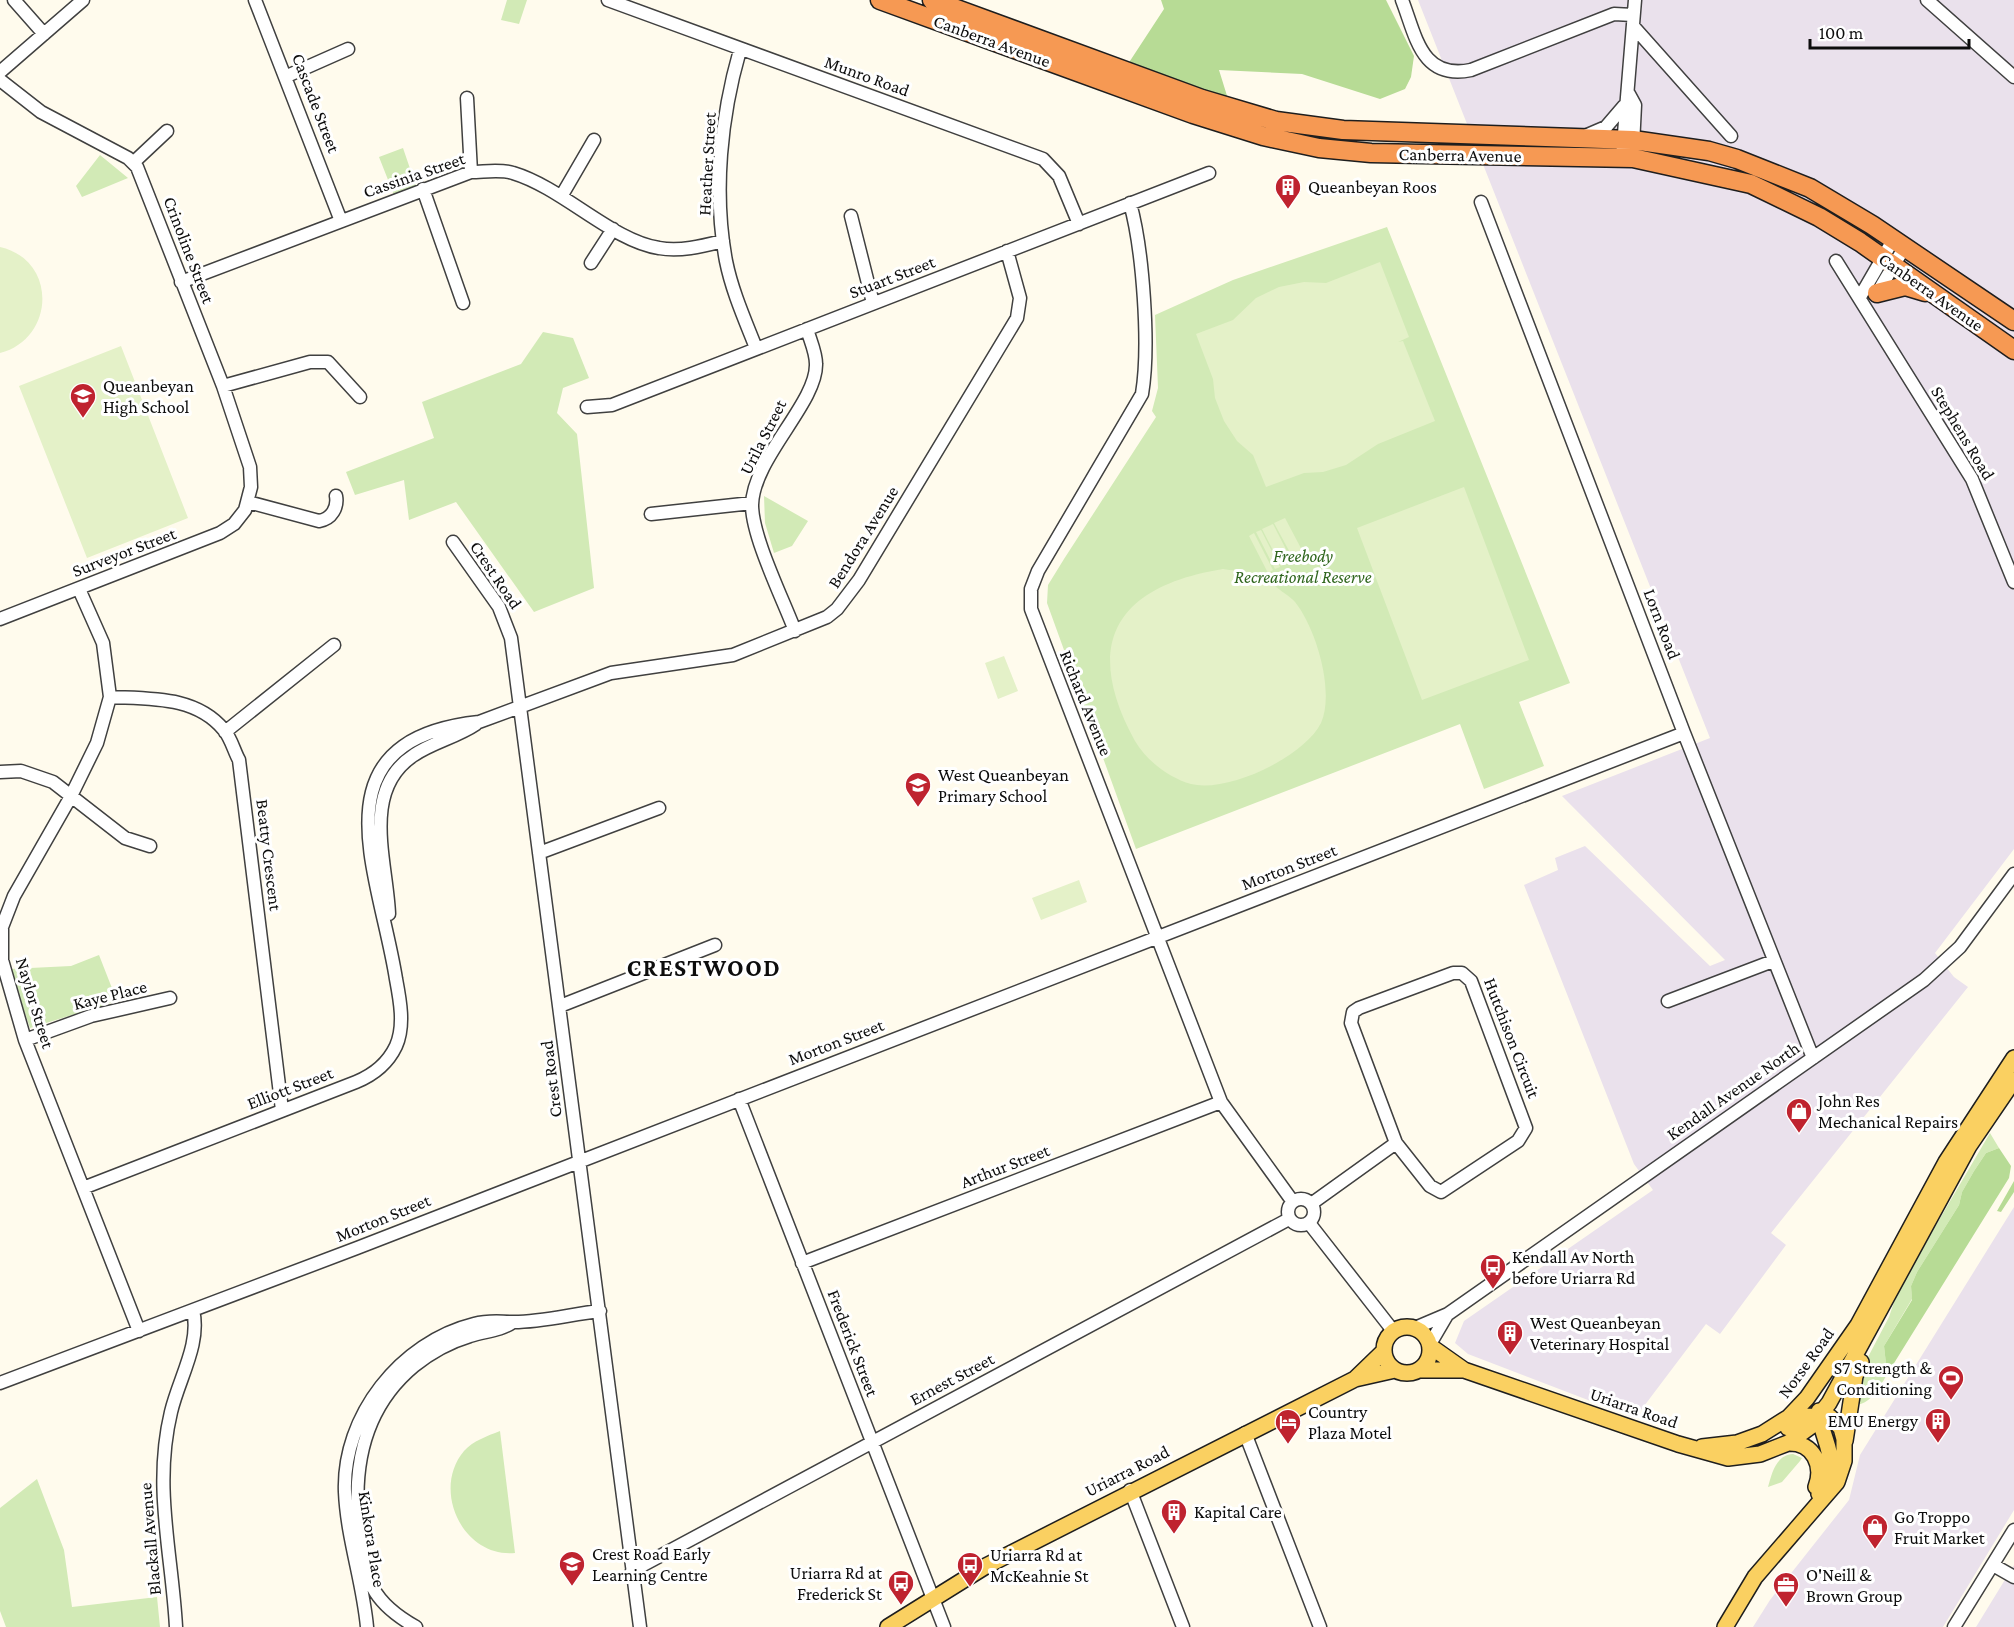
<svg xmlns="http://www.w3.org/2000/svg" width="2014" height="1627" viewBox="0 0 2014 1627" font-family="'Crimson Pro',serif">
	<rect width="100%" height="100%" fill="#fffbed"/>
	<path fill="#eae1ec" d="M1418 0H2014V849L1935 953 1954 977 1968 987 1771 1233 1786 1245 1720 1334 1706 1324 1635 1418 1468 1354 1455 1343 1464 1321 1653 1190 1634 1164 1524 885 1558 870 1555 858 1585 846 1710 966 1725 960 1562 796 1710 738Z
		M2014 1207V1510L1943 1627H1753L1770 1600 1849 1500 1860 1455Z
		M2014 1565V1627H1976Z"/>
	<path fill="#d2eab6" d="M507 0H527L519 24 501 20Z
		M403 148 418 192 396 200 379 157Z
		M100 155 128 178 82 197 76 186Z
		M1387 227 1570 683 1519 702 1544 766 1484 789 1460 724 1136 849 1047 603 1048 585 1064 559 1156 417 1152 411 1158 388 1155 315 1233 280Z
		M543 332 573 338 589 378 563 388 557 413 577 434 594 588 534 612 456 502 409 520 404 480 355 495 346 472 434 438 422 402 521 364Z
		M764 496 808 521 792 546 774 553 765 523Z
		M99 955 117 1001 30 1028 10 969 71 966Z
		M1990 1133 1999 1148 1986 1153 1974 1171 1962 1192 1959 1205 1917 1272 1911 1286 1912 1299 1884 1346 1886 1364 1891 1368C1883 1380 1873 1404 1856 1405L1867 1359 1889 1317 1898 1290Z
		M500 1431 515 1553C463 1558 431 1490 464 1451 473 1441 487 1436 500 1431Z
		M1793 1454 1802 1458 1800 1461 1782 1482 1768 1487C1772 1473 1776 1455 1793 1454Z
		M37 1479 64 1550 72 1607 157 1597 160 1627H6L0 1611V1508Z"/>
	<path fill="#b7db95" d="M1161 0H1386L1414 56 1411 77 1405 89 1380 99 1302 74 1219 70 1228 99 1128 64 1164 9Z
		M1999 1148 2011 1166 2009 1178 1891 1368 1886 1364 1884 1346 1912 1300 1911 1286 1917 1272 1959 1205 1962 1192 1974 1171 1986 1153Z
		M2014 1181V1192L2001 1212 1997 1211Z"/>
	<path fill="#e4f1c8" d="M0 247C58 260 55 339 0 353Z
		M1380 262 1409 337 1398 342 1403 341 1435 421 1378 444 1346 465 1323 472 1304 473 1266 487 1253 455 1237 441 1224 421 1215 398 1213 379 1196 334 1233 320 1256 298 1279 287 1304 282 1326 283Z
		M121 346 188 518 87 558 19 386Z
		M1464 487 1529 660 1422 700 1357 528Z
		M1285 518 1304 554 1294 560 1274 523Z
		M1273 524 1292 561 1281 566 1262 529Z
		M1261 530 1280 567 1275 569 1256 532Z
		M1254 533 1273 570 1268 573 1249 536Z
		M1223 569C1235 571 1248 571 1259 575 1264 577 1269 582 1274 585 1280 591 1290 596 1295 602 1316 628 1335 691 1321 723 1304 757 1228 793 1191 784 1169 778 1146 760 1135 741 1081 643 1117 586 1223 569Z
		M1004 656 1018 691 998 699 985 663Z
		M1079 880 1087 902 1041 920 1032 898Z"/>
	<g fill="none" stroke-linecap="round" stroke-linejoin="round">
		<g stroke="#404040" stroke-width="15">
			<path id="minor" d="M14 0 44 34
				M255 0 341 221
				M608 0 1043 159 1059 176 1079 224
				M1402 0C1416 36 1421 80 1471 70L1614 14 1633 15
				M1927 0 2014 77
				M1633 26 1731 136
				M740 50C721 116 713 192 726 261 732 291 745 320 756 348
				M0 72 83 0
				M287 76 348 49
				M0 80 41 112 128 158 137 167 223 386 250 467 251 487 245 510 234 524 220 533 0 619
				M1629 94 1635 105 1633 145
				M467 98 471 172
				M1585 136 1606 127 1624 106
				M1622 158 1635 0
				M134 162 167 131
				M423 189 463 303
				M562 195 594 140
				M1481 202 1684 733 1813 1058
				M1130 203C1143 250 1150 346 1142 394L1038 571 1031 589V609L1221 1102 1293 1202
				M851 216 873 303
				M1836 261 1972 479 2014 582
				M591 263 613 229
				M181 282 471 172C484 172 501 169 513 173 563 188 612 241 659 248 680 252 703 246 723 241
				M1876 295 1904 248
				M1860 297 1893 240
				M223 386 310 362H328L360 397
				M587 407 612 405 1209 173
				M248 502 319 521C332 519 338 507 336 496
				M651 514 752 503
				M453 542 499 607 511 638 640 1627
				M79 589 103 643 110 697 97 743 70 798 14 896 2 927V960L25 1040 139 1331
				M795 631C783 599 752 537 752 505 753 458 817 403 816 364 816 352 810 340 807 329
				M110 697C151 699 196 696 224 730 231 738 234 751 239 760L282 1110
				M225 732 334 645
				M0 772 21 771 53 782 125 838 150 846
				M539 853 659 808
				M389 914C387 862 360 790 414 755 433 742 457 737 476 724
				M1453 973H1462L1471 981 1526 1128 1518 1141 1441 1192 1430 1186 1396 1143 1351 1023 1353 1012 1359 1008Z
				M1668 1001 1773 961
				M560 1006 715 945
				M25 1040 91 1016 170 998
				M739 1099 944 1627
				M83 1188 356 1082C373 1075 388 1063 396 1046 405 1026 400 1000 396 979 379 871 312 740 479 722L611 673 733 655 827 617 837 609 859 580 1017 318 1020 298 1007 251
				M1288 1212a13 13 0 1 1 26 0a13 13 0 1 1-26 0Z
				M1311 1204 1396 1143
				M1309 1223 1394 1332
				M802 1263 1221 1102
				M1415 1328 1448 1314 1924 980 1960 947 2014 874
				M1430 1344 1447 1315
				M0 1383 357 1248 1684 733
				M1245 1433 1320 1627
				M1130 1490 1183 1627
				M1993 1565 2014 1577
				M632 1571 1289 1219
				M176 1627C172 1553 153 1487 171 1412 179 1378 201 1344 193 1310
				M367 1627C363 1582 347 1538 345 1492 342 1416 401 1342 474 1324 489 1320 499 1322 514 1322 542 1322 572 1314 600 1311
				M416 1627C400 1618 382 1605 373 1588 365 1574 364 1555 361 1540 351 1475 361 1410 414 1366 430 1353 450 1342 470 1336 485 1331 500 1331 513 1322
				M1954 1627 2014 1530"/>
		</g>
		<g stroke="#1e1e1e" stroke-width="18">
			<path id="major" d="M1384 1350a23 23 0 1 1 46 0a23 23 0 1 1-46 0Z
				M1430 1346 1464 1370 1678 1444 1728 1458 1760 1454 1788 1443 1810 1427 1829 1403 1969 1146 2014 1080
				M1420 1370H1464
				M1355 1379 1384 1351
				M1819 1411C1822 1447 1843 1455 1819 1494
				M1845 1441 1855 1376 1861 1362
				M1788 1443C1814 1442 1824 1466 1816 1487
				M1702 1447 1737 1443 1762 1434 1789 1417 1807 1398 1858 1325 1946 1162 2014 1058
				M888 1627 986 1566 1355 1379 1395 1370
				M1725 1627 1755 1577 1837 1482 1844 1461V1439L1841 1428 1830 1417 1806 1416 1788 1428"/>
		</g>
		<g stroke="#1e1e1e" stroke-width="21">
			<path id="highway" d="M880 0 1193 114 1263 136 1319 148 1371 153 1633 158 1751 184 1819 217 1860 242 2014 350
				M932 0 1202 99 1276 121 1343 130 1633 140 1709 151 1737 159 1810 188 1872 225 2014 321
				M1877 293 1905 286 1925 292"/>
		</g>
		<use href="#minor" stroke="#fff" stroke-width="12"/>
		<use href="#major" stroke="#fad061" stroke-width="15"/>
		<use href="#highway" stroke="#f69953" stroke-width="18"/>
	</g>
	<defs>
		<g id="building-pin" transform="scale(1.35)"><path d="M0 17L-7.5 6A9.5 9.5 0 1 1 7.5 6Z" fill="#bf232f" stroke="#fff"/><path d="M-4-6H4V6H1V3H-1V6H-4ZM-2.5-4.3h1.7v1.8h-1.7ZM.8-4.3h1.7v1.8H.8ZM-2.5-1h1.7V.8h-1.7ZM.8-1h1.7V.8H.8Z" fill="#fff"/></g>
		<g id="school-pin" transform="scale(1.35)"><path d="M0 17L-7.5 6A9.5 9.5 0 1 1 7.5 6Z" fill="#bf232f" stroke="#fff"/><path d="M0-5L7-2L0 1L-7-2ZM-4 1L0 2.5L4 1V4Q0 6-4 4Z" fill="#fff"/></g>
		<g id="shop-pin" transform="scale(1.35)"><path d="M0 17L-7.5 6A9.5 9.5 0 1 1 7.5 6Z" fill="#bf232f" stroke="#fff"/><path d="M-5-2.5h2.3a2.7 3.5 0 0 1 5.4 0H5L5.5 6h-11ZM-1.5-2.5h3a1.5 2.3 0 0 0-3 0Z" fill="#fff"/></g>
		<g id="bus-pin" transform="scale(1.35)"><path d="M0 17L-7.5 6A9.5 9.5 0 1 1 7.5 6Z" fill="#bf232f" stroke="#fff"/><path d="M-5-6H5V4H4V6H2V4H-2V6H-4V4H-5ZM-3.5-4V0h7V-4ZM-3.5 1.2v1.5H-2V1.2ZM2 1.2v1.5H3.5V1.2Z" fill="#fff"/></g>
		<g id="stadium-pin" transform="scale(1.35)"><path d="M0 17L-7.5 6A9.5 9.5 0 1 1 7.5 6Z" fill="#bf232f" stroke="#fff"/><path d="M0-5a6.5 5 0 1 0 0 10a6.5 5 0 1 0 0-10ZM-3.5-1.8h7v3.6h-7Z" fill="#fff"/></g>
		<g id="hotel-pin" transform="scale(1.35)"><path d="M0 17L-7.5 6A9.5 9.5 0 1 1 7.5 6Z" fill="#bf232f" stroke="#fff"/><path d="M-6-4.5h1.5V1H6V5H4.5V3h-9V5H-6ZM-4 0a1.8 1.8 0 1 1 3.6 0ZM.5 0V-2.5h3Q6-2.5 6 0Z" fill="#fff"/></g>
		<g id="office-pin" transform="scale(1.35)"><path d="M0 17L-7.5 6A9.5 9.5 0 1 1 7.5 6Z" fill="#bf232f" stroke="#fff"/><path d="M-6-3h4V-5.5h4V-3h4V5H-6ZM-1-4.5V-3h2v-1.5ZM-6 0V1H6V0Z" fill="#fff"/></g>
	</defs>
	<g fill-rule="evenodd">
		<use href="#building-pin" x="1288" y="187"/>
		<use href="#school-pin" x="83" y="396"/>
		<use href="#school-pin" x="918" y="785"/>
		<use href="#shop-pin" x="1799" y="1111"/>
		<use href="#bus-pin" x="1493" y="1267"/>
		<use href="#building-pin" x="1510" y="1333"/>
		<use href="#stadium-pin" x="1951" y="1378"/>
		<use href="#building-pin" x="1938" y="1421"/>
		<use href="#hotel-pin" x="1288" y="1422"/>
		<use href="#building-pin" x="1174" y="1512"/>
		<use href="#shop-pin" x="1875" y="1527"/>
		<use href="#school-pin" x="572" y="1564"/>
		<use href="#bus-pin" x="970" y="1565"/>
		<use href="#bus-pin" x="901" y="1583"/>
		<use href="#office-pin" x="1786" y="1585"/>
	</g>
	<g text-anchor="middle" stroke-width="6" stroke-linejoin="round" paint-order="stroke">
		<g font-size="18" fill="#0d0d0d" stroke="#fff">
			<text transform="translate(992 41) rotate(20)" y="6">Canberra Avenue</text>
			<text transform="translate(867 76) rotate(20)" y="6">Munro Road</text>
			<text transform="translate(316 103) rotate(69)" y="6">Cascade Street</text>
			<text transform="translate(1460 155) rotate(1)" y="6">Canberra Avenue</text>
			<text transform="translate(707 164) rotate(-87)" y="6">Heather Street</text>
			<text transform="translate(414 175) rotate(-19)" y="6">Cassinia Street</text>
			<text transform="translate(189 250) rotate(69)" y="6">Crinoline Street</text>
			<text transform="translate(892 277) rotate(-21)" y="6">Stuart Street</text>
			<text transform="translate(1931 292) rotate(35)" y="6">Canberra Avenue</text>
			<text transform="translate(1963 433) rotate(59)" y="6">Stephens Road</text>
			<text transform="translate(763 437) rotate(-63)" y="6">Urila Street</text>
			<text transform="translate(863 537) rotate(-58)" y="6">Bendora Avenue</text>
			<text transform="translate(124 552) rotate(-21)" y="6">Surveyor Street</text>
			<text transform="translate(496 575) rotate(56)" y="6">Crest Road</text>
			<text transform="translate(1662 624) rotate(69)" y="6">Lorn Road</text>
			<text transform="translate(1086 703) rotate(68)" y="6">Richard Avenue</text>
			<text transform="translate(269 855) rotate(83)" y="6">Beatty Crescent</text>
			<text transform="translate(1289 867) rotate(-21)" y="6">Morton Street</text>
			<text transform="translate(110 995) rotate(-14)" y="6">Kaye Place</text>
			<text transform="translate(35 1003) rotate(73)" y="6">Naylor Street</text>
			<text transform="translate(1512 1038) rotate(69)" y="6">Hutchison Circuit</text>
			<text transform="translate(836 1042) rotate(-21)" y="6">Morton Street</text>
			<text transform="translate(551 1079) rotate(-97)" y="6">Crest Road</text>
			<text transform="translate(290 1088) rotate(-21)" y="6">Elliott Street</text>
			<text transform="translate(1733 1091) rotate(-35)" y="6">Kendall Avenue North</text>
			<text transform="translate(1005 1166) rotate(-21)" y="6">Arthur Street</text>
			<text transform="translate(383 1218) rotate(-22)" y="6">Morton Street</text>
			<text transform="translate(853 1343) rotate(69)" y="6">Frederick Street</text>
			<text transform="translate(1806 1363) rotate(-54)" y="6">Norse Road</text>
			<text transform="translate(952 1379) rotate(-28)" y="6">Ernest Street</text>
			<text transform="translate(1634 1408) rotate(19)" y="6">Uriarra Road</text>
			<text transform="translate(1127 1471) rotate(-27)" y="6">Uriarra Road</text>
			<text transform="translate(150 1539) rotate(-95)" y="6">Blackall Avenue</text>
			<text transform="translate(372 1539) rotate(81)" y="6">Kinkora Place</text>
		</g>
		<g font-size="18" fill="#0d0d0d" stroke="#fff" text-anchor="start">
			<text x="1308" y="193">Queanbeyan Roos</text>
			<text x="103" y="392">Queanbeyan<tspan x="103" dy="21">High School</tspan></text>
			<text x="938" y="781">West Queanbeyan<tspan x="938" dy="21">Primary School</tspan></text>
			<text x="1818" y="1107">John Res<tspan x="1818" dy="21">Mechanical Repairs</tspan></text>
			<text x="1512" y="1263">Kendall Av North<tspan x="1512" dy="21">before Uriarra Rd</tspan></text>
			<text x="1530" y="1329">West Queanbeyan<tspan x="1530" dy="21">Veterinary Hospital</tspan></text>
			<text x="1932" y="1374" text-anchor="end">S7 Strength &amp;<tspan x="1932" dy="21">Conditioning</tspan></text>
			<text x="1308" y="1418">Country<tspan x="1308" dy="21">Plaza Motel</tspan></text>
			<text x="1918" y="1427" text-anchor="end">EMU Energy</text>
			<text x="1194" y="1518">Kapital Care</text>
			<text x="1894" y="1523">Go Troppo<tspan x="1894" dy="21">Fruit Market</tspan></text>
			<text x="592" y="1560">Crest Road Early<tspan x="592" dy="21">Learning Centre</tspan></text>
			<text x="990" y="1561">Uriarra Rd at<tspan x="990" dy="21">McKeahnie St</tspan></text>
			<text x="882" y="1579" text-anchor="end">Uriarra Rd at<tspan x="882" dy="21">Frederick St</tspan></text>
			<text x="1806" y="1581">O'Neill &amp;<tspan x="1806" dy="21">Brown Group</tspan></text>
		</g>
		<g font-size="18" font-style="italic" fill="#2e651c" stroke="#fff">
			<text x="1303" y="562">Freebody<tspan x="1303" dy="21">Recreational Reserve</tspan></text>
		</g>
		<g font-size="24" font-weight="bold" letter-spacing="1.5" fill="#0d0d0d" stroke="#fff">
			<text x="704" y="976">CRESTWOOD</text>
		</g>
	</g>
	<path d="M1810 39v9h159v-9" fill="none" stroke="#0d0d0d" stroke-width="3"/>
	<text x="1819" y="39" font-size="18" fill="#0d0d0d" stroke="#ffffff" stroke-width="4.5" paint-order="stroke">100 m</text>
</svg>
